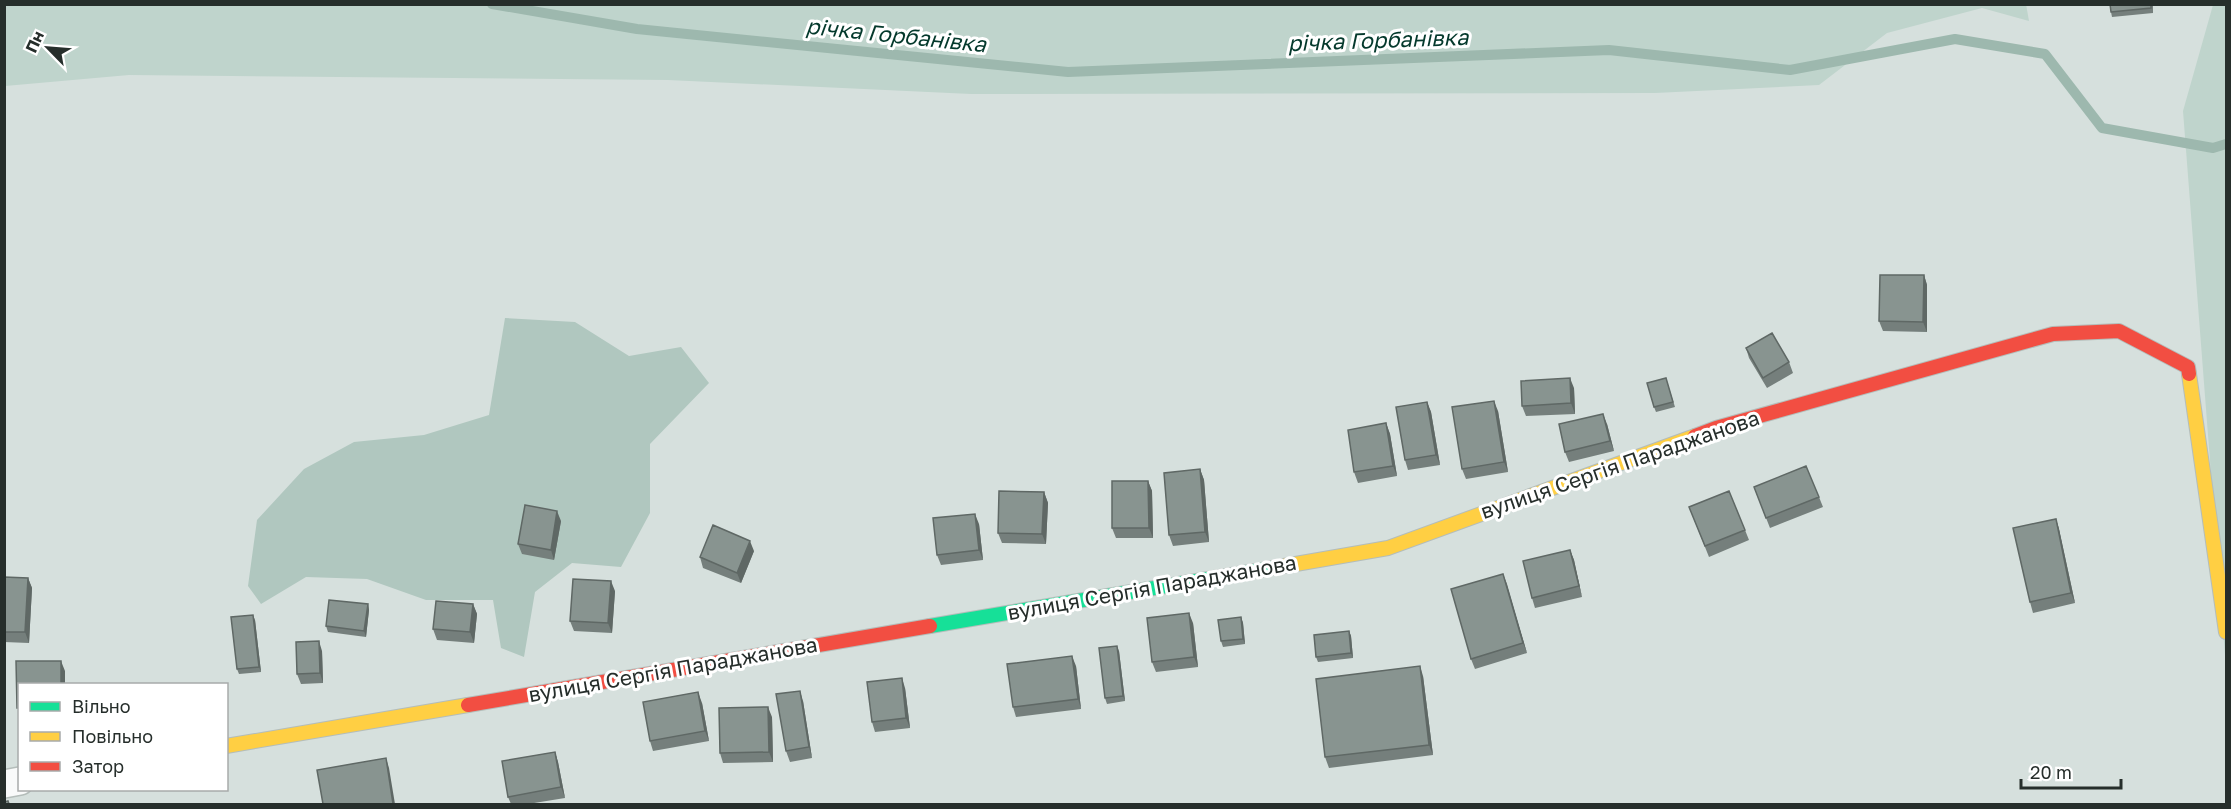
<svg xmlns="http://www.w3.org/2000/svg" width="2231" height="809" viewBox="0 0 2231 809" font-family="'Golos Text',sans-serif">
	<rect width="100%" height="100%" fill="#d6e0dd"/>
	<path fill="#bfd4cc" d="M5 4H2026L2029 21 1982 8 1887 33 1819 85 1655 93 971 94 668 80 129 75 5 86Z
		M2213 5H2226V668L2183 111Z"/>
	<path fill="#b0c7bf" d="M505 318 575 322 629 356 681 347 709 383 650 444V513L621 567 572 563 535 592 524 657 501 648 493 600H426L367 579 306 577 261 604 248 586 257 520 304 469 354 442 424 435 489 415Z"/>
	<g fill="none" stroke-linecap="round" stroke-linejoin="round">
		<path stroke="#9db8ae" stroke-width="10" d="M492 4 637 29 1068 72 1609 50 1790 70 1955 39 2045 54 2102 128 2213 148 2226 144"/>
		<g stroke="#b4bdba" stroke-width="30">
			<path id="street" d="M4 784 20 781"/>
		</g>
		<g stroke="#b4bdba" stroke-width="16">
			<path id="fast" d="M930 626 1284 566"/>
		</g>
		<g stroke="#b4bdba" stroke-width="16">
			<path id="slow" d="M2189 374 2226 632
				M1284 566 1388 548 1695 436
				M226 746 468 705"/>
		</g>
		<g stroke="#b4bdba" stroke-width="16">
			<path id="jam" d="M1695 436 1716 428 2053 334 2119 331 2188 367 2189 374
				M468 705 930 626"/>
		</g>
		<use href="#street" stroke="#f9fafa" stroke-width="27"/>
		<use href="#fast" stroke="#16e098" stroke-width="14"/>
		<use href="#slow" stroke="#ffcf43" stroke-width="14"/>
		<use href="#jam" stroke="#f24e42" stroke-width="14"/>
	</g>
	<path fill="#757f7c" d="M2153 4V13L2112 17 2111 12Z
		M1924 275 1927 285V332L1883 331 1879 321Z
		M1746 348 1789 362 1793 373 1767 388 1749 358Z
		M1666 378 1675 407 1656 412 1654 407Z
		M1574 388 1575 414 1526 416 1522 406Z
		M1427 402 1431 412 1440 465 1408 470 1405 460Z
		M1498 411 1508 472 1466 479 1462 469Z
		M1386 423 1390 434 1397 476 1358 483 1354 472Z
		M1607 424 1614 451 1569 462 1565 452Z
		M1200 469 1204 480 1209 542 1173 546 1169 535Z
		M1148 481 1152 491 1153 538H1116L1112 528Z
		M1754 487 1819 497 1823 507 1770 528Z
		M1044 492 1048 503 1046 544 1002 543 998 533Z
		M1689 507 1745 530 1749 540 1709 557Z
		M2056 519 2059 529 2075 603 2033 613 2030 602Z
		M561 521 554 560 522 554 518 544Z
		M979 524 983 560 941 565 937 555Z
		M1570 550 1574 560 1582 597 1535 608 1532 598Z
		M754 551 741 583 703 568 700 557Z
		M1503 574 1527 653 1475 669 1471 659Z
		M4 577 28 578 32 588 29 643 4 642Z
		M615 591 612 633 574 631 570 621Z
		M368 604 369 610 366 637 328 632 326 626Z
		M473 604 477 614 474 643 437 640 433 629Z
		M1241 617 1243 623 1245 644 1223 647 1221 641Z
		M255 620 261 672 239 674 237 669Z
		M1193 623 1198 667 1156 672 1152 662Z
		M1349 631 1351 636 1353 658 1318 662 1316 657Z
		M322 651 323 683 301 684 297 674Z
		M1119 651 1125 701 1107 704 1105 698Z
		M1076 666 1081 709 1016 717 1013 707Z
		M1423 676 1433 755 1329 768 1325 757Z
		M905 688 910 728 875 732 872 722Z
		M803 701 812 758 790 762 786 751Z
		M702 703 709 741 653 751 650 741Z
		M772 717 773 762 723 763 720 753Z
		M555 752 558 762 565 798 528 804H511L508 797Z"/>
	<path fill="#5f6865" d="M1924 275 1927 285V332L1923 322Z
		M1570 378 1574 388 1575 414 1571 403Z
		M1494 401 1498 411 1508 472 1504 462Z
		M1427 402 1431 412 1440 465 1436 455Z
		M1603 414 1607 424 1614 451 1610 441Z
		M1386 423 1390 434 1397 476 1393 466Z
		M1200 469 1204 480 1209 542 1205 532Z
		M1148 481 1152 491 1153 538 1149 528Z
		M1044 492 1048 503 1046 544 1042 534Z
		M557 511 561 521 554 560 551 550Z
		M975 514 979 524 983 560 979 550Z
		M2056 519 2059 529 2075 603 2071 593Z
		M750 541 754 551 741 583 737 573Z
		M1570 550 1574 560 1582 597 1579 586Z
		M1503 574 1507 584 1527 653 1523 643Z
		M28 578 32 588 29 643 25 632Z
		M611 581 615 591 612 633 608 623Z
		M368 604 369 610 366 637 364 631Z
		M473 604 477 614 474 643 470 632Z
		M1189 613 1193 623 1198 667 1194 657Z
		M253 615 255 620 261 672 259 667Z
		M1241 617 1243 623 1245 644 1243 639Z
		M1349 631 1351 636 1353 658 1351 653Z
		M319 641 322 651 323 683 320 673Z
		M1117 646 1119 651 1125 701 1123 696Z
		M1072 656 1076 666 1081 709 1078 699Z
		M61 661 65 671V684H61Z
		M1420 666 1423 676 1433 755 1429 745Z
		M902 678 905 688 910 728 906 718Z
		M800 691 803 701 812 758 809 747Z
		M698 692 702 703 709 741 705 731Z
		M768 707 772 717 773 762 769 752Z
		M555 752 558 762 565 798 561 787Z
		M386 758 389 768 395 804H393Z"/>
	<path fill="#889490" stroke="#5f6865" stroke-width="1.5" d="M2110 4H2151V8L2111 12Z
		M1880 275H1924L1923 322 1879 321Z
		M1772 333 1789 362 1763 378 1746 348Z
		M1570 378 1571 403 1522 406 1521 381Z
		M1666 378 1673 402 1654 407 1647 383Z
		M1494 401 1504 462 1462 469 1452 407Z
		M1427 402 1436 455 1405 460 1396 407Z
		M1603 414 1610 441 1565 452 1559 424Z
		M1386 423 1393 466 1354 472 1348 430Z
		M1806 466 1819 497 1766 518 1754 487Z
		M1200 469 1205 532 1169 535 1164 473Z
		M1112 481H1148L1149 528H1112Z
		M999 491 1044 492 1042 534 998 533Z
		M1729 491 1745 530 1705 546 1689 507Z
		M525 505 557 511 551 550 518 544Z
		M975 514 979 550 937 555 933 518Z
		M2056 519 2071 593 2030 602 2013 528Z
		M713 525 750 541 737 573 700 557Z
		M1570 550 1579 586 1532 598 1523 561Z
		M1503 574 1523 643 1471 659 1451 589Z
		M4 577 28 578 25 632H4Z
		M573 579 611 581 608 623 570 621Z
		M329 600 368 604 364 631 326 626Z
		M436 601 473 604 470 632 433 629Z
		M1189 613 1194 657 1152 662 1147 618Z
		M253 615 259 667 237 669 231 617Z
		M1241 617 1243 639 1221 641 1218 620Z
		M1349 631 1351 653 1316 657 1314 635Z
		M319 641 320 673 297 674 296 642Z
		M1117 646 1123 696 1105 698 1099 648Z
		M1072 656 1078 699 1013 707 1007 664Z
		M16 661H61V684H20V708H17Z
		M1420 666 1429 745 1325 757 1316 679Z
		M902 678 906 718 872 722 867 682Z
		M800 691 809 747 786 751 776 694Z
		M698 692 705 731 650 741 643 702Z
		M768 707 769 752 720 753 719 708Z
		M555 752 561 787 508 797 502 761Z
		M386 758 393 804H323L317 770Z
		M8 801 9 804H4V802Z"/>
	<g text-anchor="middle" stroke-width="6" stroke-linejoin="round" paint-order="stroke">
		<g font-size="21" fill="#262e2b" stroke="#fff">
			<text transform="translate(1620 465) rotate(-19)" y="7">вулиця Сергія Параджанова</text>
			<text transform="translate(1152 588) rotate(-10)" y="7">вулиця Сергія Параджанова</text>
			<text transform="translate(673 670) rotate(-10)" y="7">вулиця Сергія Параджанова</text>
		</g>
		<g font-size="22" font-style="italic" fill="#04392c" stroke="#fff">
			<text transform="translate(896 35) rotate(6)" y="8">річка Горбанівка</text>
			<text transform="translate(1378 40) rotate(-2)" y="8">річка Горбанівка</text>
		</g>
	</g>
	<rect width="2231" height="809" fill="none" stroke="#262e2b" stroke-width="12"/>
	<rect x="18" y="683" width="210" height="108" fill="#ffffff" stroke="#a8abaa" stroke-width="1.5"/>
	<rect x="30" y="702" width="30" height="9" fill="#16e098" stroke="#a8abaa" stroke-width="1.5"/>
	<text x="72" y="713" font-size="18" fill="#262e2b">Вільно</text>
	<rect x="30" y="732" width="30" height="9" fill="#ffcf43" stroke="#a8abaa" stroke-width="1.5"/>
	<text x="72" y="743" font-size="18" fill="#262e2b">Повільно</text>
	<rect x="30" y="762" width="30" height="9" fill="#f24e42" stroke="#a8abaa" stroke-width="1.5"/>
	<text x="72" y="773" font-size="18" fill="#262e2b">Затор</text>
	<g transform="translate(48 48) rotate(295)" stroke="#ffffff" stroke-width="4.5" paint-order="stroke">
	<path d="M0-4.5L10 22L0 15L-10 22Z" fill="#262e2b"/>
	<text y="-9" font-size="16" font-weight="bold" text-anchor="middle" fill="#262e2b">Пн</text>
	</g>
	<path d="M2021 779v9h100v-9" fill="none" stroke="#262e2b" stroke-width="3"/>
	<text x="2030" y="779" font-size="18" fill="#262e2b" stroke="#ffffff" stroke-width="4.5" paint-order="stroke">20 m</text>
</svg>
